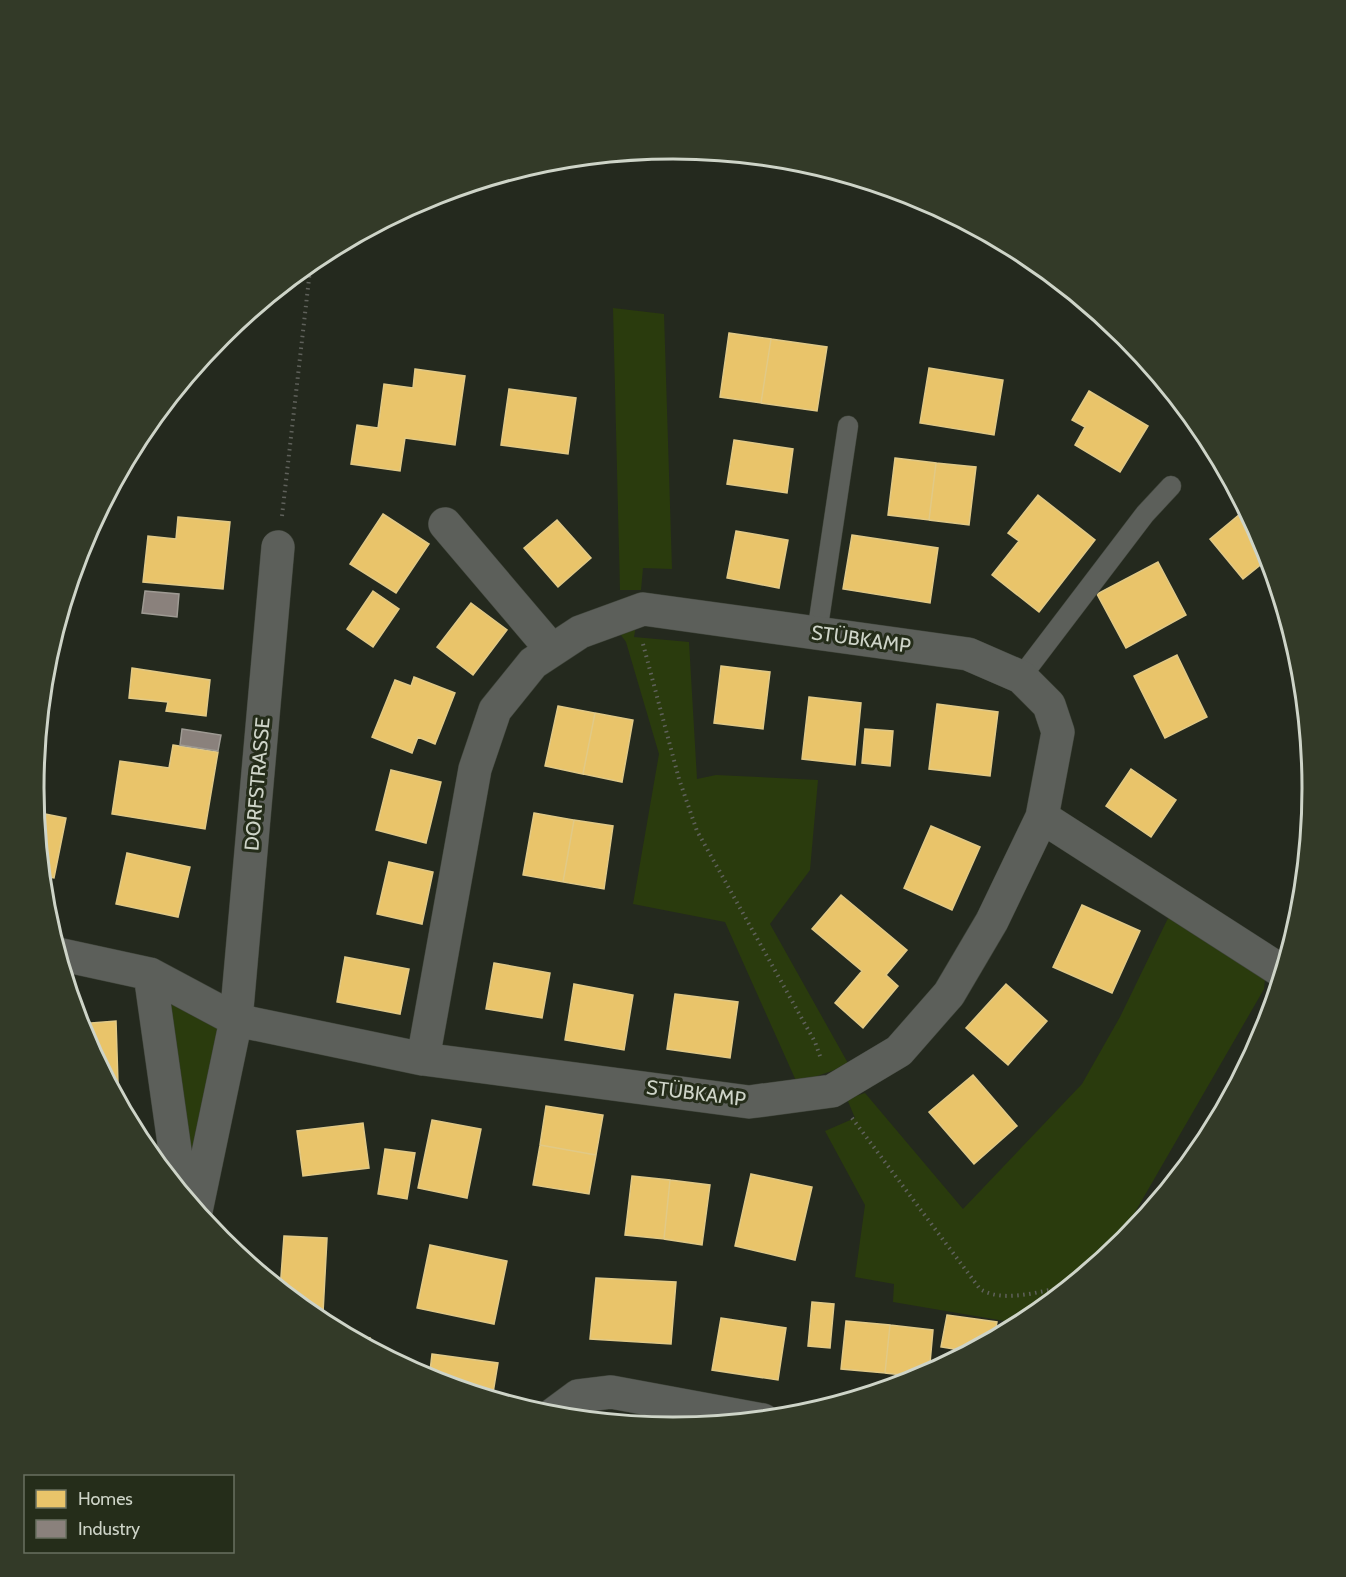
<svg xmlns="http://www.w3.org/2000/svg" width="1346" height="1577" viewBox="0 0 1346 1577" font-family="Cabin,sans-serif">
	<rect width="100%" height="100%" fill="#24291e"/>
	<path fill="#2a3b0d" d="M613 308 664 314 672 569 643 568 641 590H620Z
		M637 619 634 637 689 642 697 779 716 775 818 780 810 870 770 924 849 1065 797 1083 725 922 633 904 659 754 626 642 615 627Z
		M1171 912 1265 979 1264 989 1112 1252 1022 1324 893 1302 894 1284 855 1277 865 1205 825 1131 855 1118 847 1099 865 1093 963 1209 1082 1084 1120 1017Z
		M161 986 230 1022 192 1206Z"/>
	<path fill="#e9c46a" stroke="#e1c986" stroke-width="1.5" d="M729 333 771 339 761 403 720 397Z
		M771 339 827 347 817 411 761 403Z
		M929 368 1003 380 994 435 920 423Z
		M415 369 465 376 455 445 405 438 400 471 351 464 357 425 378 428 384 384 413 388Z
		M509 389 576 398 568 454 501 445Z
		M1089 391 1148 426 1120 472 1075 445 1085 427 1072 420Z
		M734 440 793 449 787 493 727 484Z
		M895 458 936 463 929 520 888 515Z
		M936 463 976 467 969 525 929 520Z
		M1038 495 1095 540 1039 612 992 575 1019 541 1008 533Z
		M1246 509 1264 544 1269 558 1243 579 1210 539Z
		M383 514 429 544 396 593 350 564Z
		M178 517 230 522 223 589 143 582 148 536 176 539Z
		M557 520 591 558 558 587 524 548Z
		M736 531 788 540 779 588 727 578Z
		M852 535 938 548 930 603 843 589Z
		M1158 562 1186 615 1126 648 1097 594Z
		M373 591 399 609 373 647 347 629Z
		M471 603 507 630 473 675 437 647Z
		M1177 655 1207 717 1165 738 1134 676Z
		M721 666 770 672 763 729 714 723Z
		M132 668 210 680 206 716 166 711 168 702 129 698Z
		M414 677 455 693 435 744 418 737 412 753 372 737 395 680 411 686Z
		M809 697 861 703 855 765 802 759Z
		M937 704 998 712 990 776 929 769Z
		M558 706 595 713 583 774 545 766Z
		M595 713 633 720 622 782 583 774Z
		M865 729 893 731 890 766 862 763Z
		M173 745 218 752 205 829 112 814 120 761 169 768Z
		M1131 769 1176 800 1151 837 1106 806Z
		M391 770 441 782 426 843 376 830Z
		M35 812 66 818 54 878 42 876Z
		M534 813 574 820 563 882 523 875Z
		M574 820 613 826 604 889 563 882Z
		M931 826 980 847 952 910 904 888Z
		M127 853 190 867 178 917 116 904Z
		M389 862 433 872 422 924 377 914Z
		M841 895 907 950 886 975 898 986 863 1028 835 1003 862 971 812 929Z
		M1082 905 1140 931 1112 993 1053 967Z
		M345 957 409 969 400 1014 337 1002Z
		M494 963 550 973 542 1018 486 1009Z
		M574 984 633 995 624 1050 565 1040Z
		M1006 984 1047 1021 1008 1065 966 1028Z
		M675 994 738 1002 730 1058 667 1049Z
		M116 1021 118 1083 109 1084 79 1024Z
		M973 1075 1017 1126 974 1164 929 1112Z
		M546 1106 603 1115 596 1155 540 1145Z
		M432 1120 481 1129 467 1198 418 1188Z
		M363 1123 369 1168 303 1176 297 1131Z
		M540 1145 596 1155 589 1194 533 1185Z
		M385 1149 415 1153 407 1199 378 1194Z
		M751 1174 812 1187 795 1260 735 1246Z
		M632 1176 670 1180 664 1239 625 1235Z
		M670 1180 710 1185 702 1245 664 1239Z
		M284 1236 327 1238 323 1313 307 1312 280 1290Z
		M430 1245 507 1261 494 1324 417 1308Z
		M596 1278 676 1282 671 1344 590 1339Z
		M812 1302 834 1304 830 1348 808 1346Z
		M947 1315 997 1322 994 1339 953 1360 954 1349 941 1347Z
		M721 1318 786 1328 778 1380 712 1370Z
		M846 1321 890 1325 885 1373 841 1369Z
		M890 1325 933 1330 929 1374 922 1377 885 1373Z
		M347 1336 370 1338 369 1348Z
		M432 1354 498 1363 492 1399 429 1380Z"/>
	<path fill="#8a817c" stroke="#9e9a93" stroke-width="1.5" d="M145 591 179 594 177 617 142 613Z
		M182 729 221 735 218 751 180 745Z"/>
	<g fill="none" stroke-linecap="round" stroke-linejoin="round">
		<g stroke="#3f443a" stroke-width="21">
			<path id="service" d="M817 633 848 426
				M1021 677 1145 514 1171 486"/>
		</g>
		<g stroke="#3f443a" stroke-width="34">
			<path id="minor" d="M445 524 552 650
				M643 609 968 654 1021 677 1049 705 1058 732 1042 817 992 921 949 994 899 1051 832 1091 749 1102 423 1059 475 769 495 710 533 663 580 632Z
				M1042 817 1283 972
				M58 954 150 974 236 1020 423 1059
				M150 974 181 1193
				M196 1211 236 1020 278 547
				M551 1416 578 1396 611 1392 763 1420"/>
		</g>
		<path stroke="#5f615b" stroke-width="4" stroke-dasharray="1.5 4.5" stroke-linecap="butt" d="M282 516 311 261
			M643 644 679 779 697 831 815 1042 821 1059
			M852 1118 980 1289C1003 1303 1035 1292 1061 1288L1066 1290"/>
		<use href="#service" stroke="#5c5f5a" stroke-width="20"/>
		<use href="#minor" stroke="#5c5f5a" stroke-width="33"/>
	</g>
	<g text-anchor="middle" stroke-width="6" stroke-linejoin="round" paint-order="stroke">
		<g font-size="20" fill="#ced4c8" stroke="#252d1a">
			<text transform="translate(861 639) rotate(8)" y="7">STÜBKAMP</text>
			<text transform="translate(257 784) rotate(-85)" y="7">DORFSTRASSE</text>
			<text transform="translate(696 1093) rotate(7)" y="7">STÜBKAMP</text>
		</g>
	</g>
	<path d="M0 0H1346V1577H0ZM44 788a629 629 0 1 1 1258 0a629 629 0 1 1-1258 0Z" fill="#333a28" fill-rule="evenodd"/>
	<path fill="none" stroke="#ced4c8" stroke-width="3" d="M44 788a629 629 0 1 1 1258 0a629 629 0 1 1-1258 0Z"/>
	<rect x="24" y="1475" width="210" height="78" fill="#252d1a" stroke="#697060" stroke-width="1.5"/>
	<rect x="36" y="1490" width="30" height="18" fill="#e9c46a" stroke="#697060" stroke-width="1.5"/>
	<text x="78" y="1505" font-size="18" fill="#ced4c8">Homes</text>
	<rect x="36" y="1520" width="30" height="18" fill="#8a817c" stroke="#697060" stroke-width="1.5"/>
	<text x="78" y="1535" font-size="18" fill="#ced4c8">Industry</text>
</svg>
